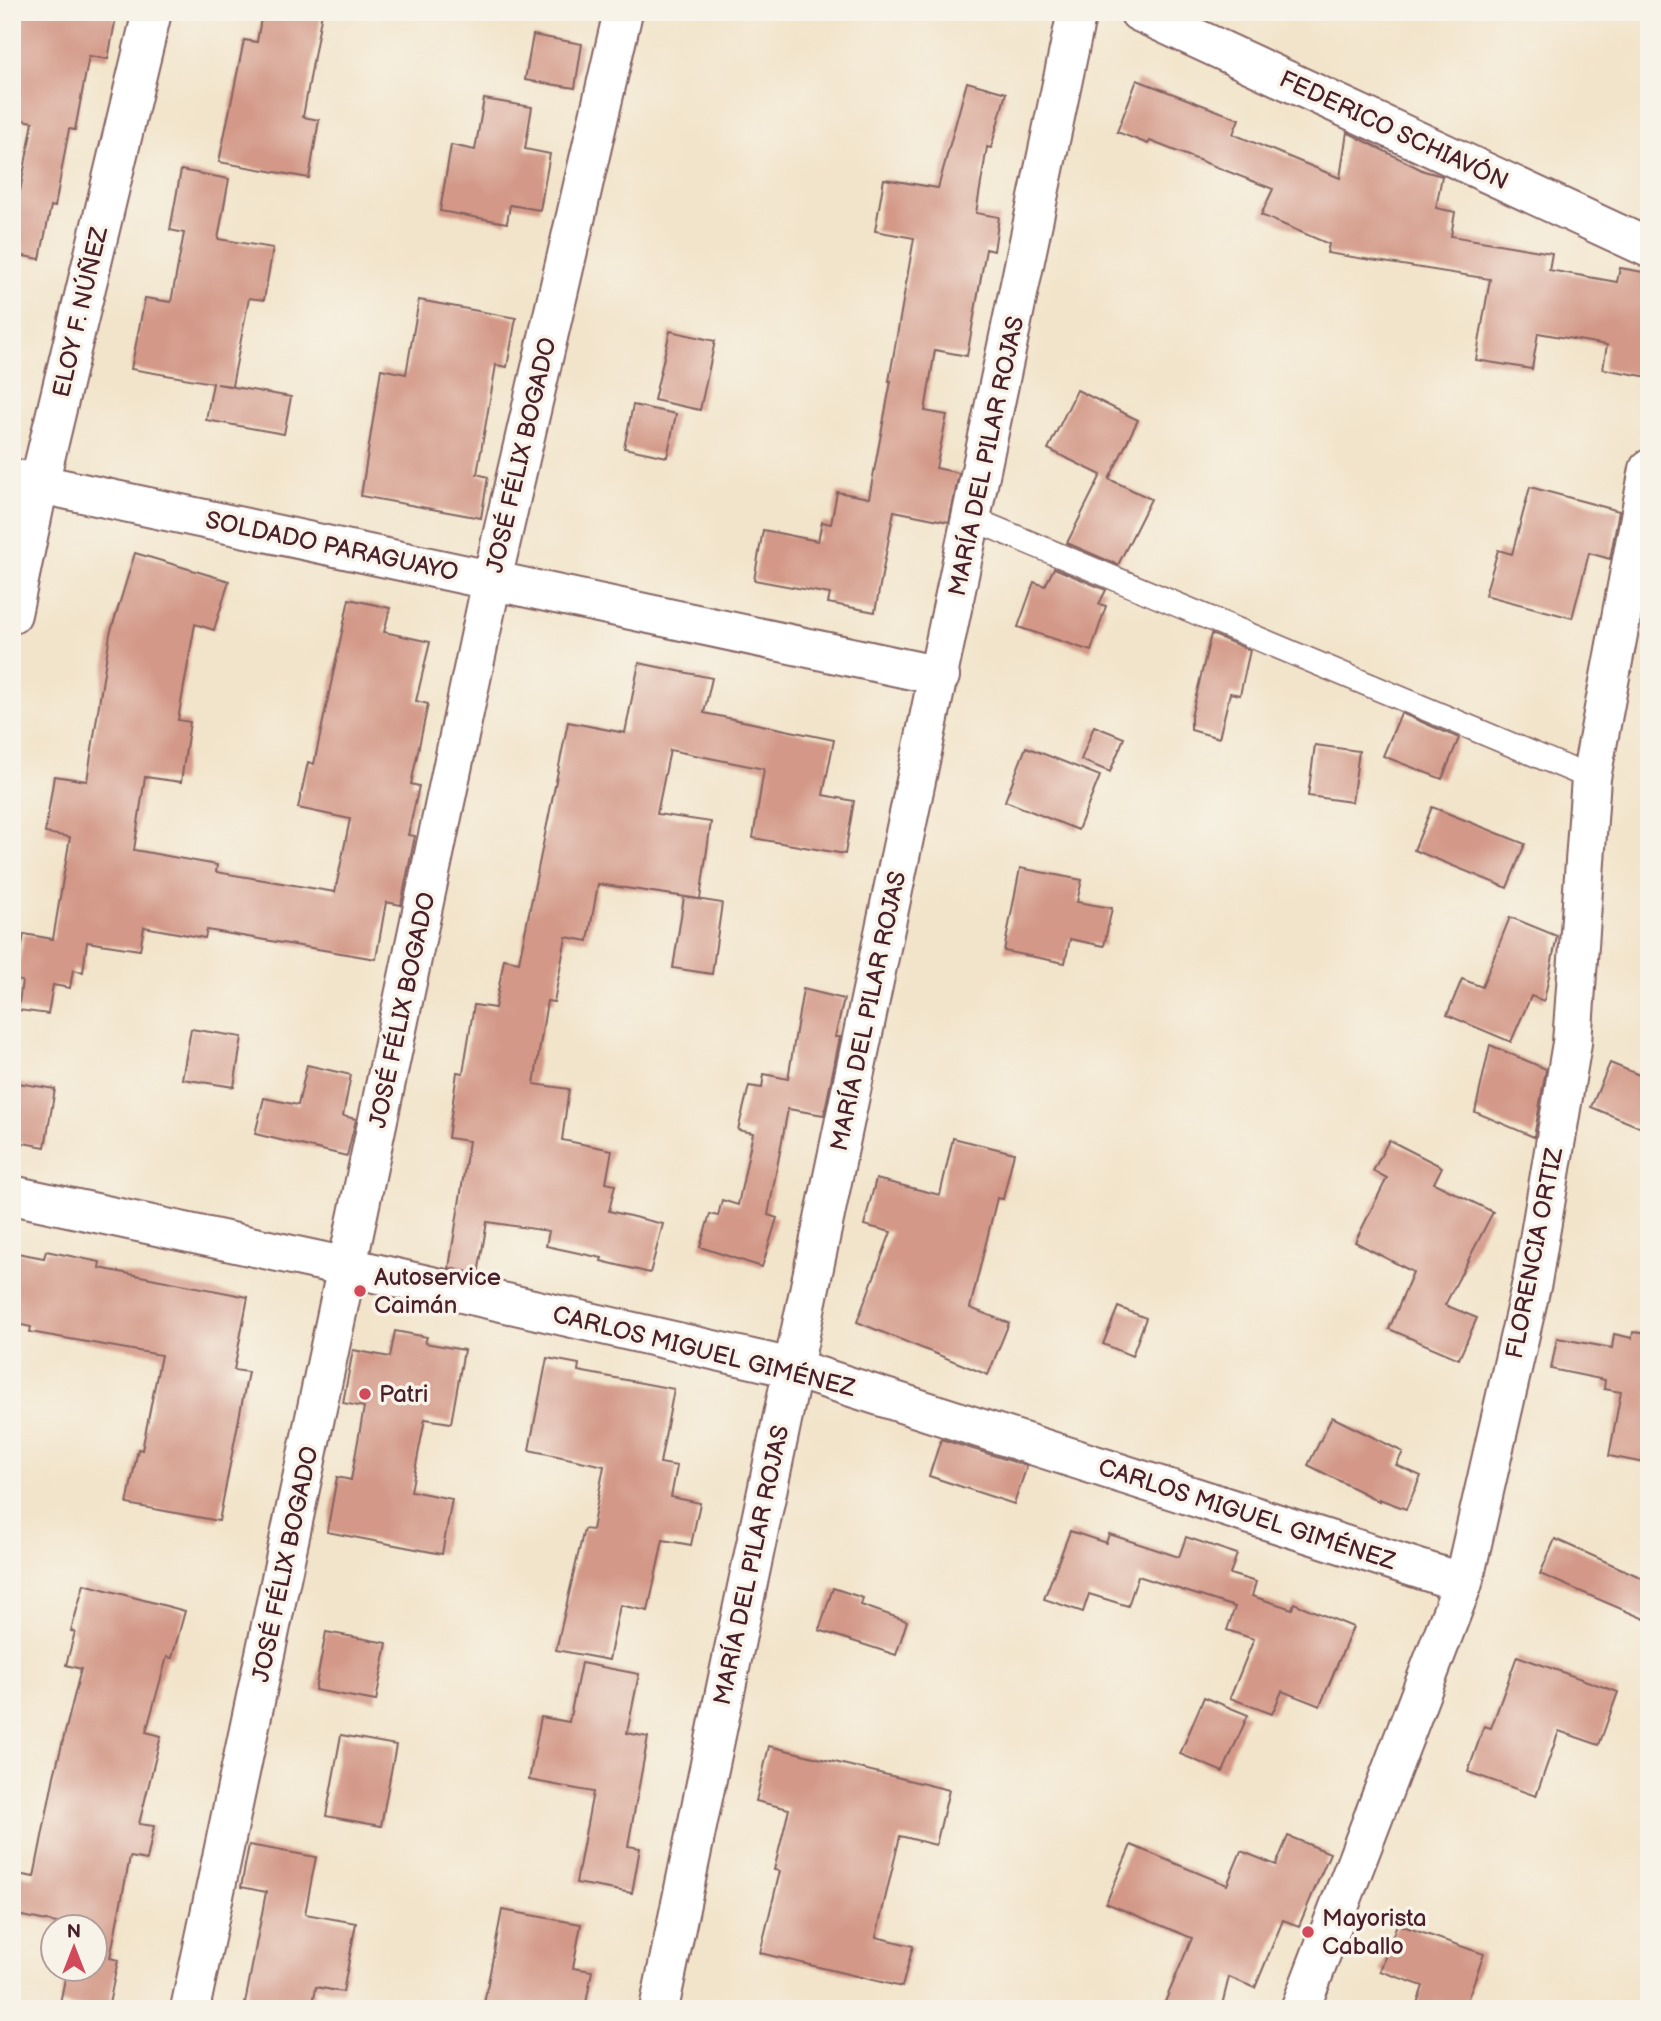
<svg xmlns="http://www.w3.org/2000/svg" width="1661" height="2021" viewBox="0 0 1661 2021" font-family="'Balsamiq Sans',sans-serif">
	<rect width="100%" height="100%" fill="#f7f3e8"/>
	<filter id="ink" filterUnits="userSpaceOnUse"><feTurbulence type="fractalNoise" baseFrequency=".0143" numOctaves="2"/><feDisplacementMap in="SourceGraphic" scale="14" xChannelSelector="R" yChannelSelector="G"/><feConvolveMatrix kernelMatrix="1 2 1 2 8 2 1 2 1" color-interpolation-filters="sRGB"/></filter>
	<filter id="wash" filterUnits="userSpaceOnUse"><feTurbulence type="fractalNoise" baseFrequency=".00686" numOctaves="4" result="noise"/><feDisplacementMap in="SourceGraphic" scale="28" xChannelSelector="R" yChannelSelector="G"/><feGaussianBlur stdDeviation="1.57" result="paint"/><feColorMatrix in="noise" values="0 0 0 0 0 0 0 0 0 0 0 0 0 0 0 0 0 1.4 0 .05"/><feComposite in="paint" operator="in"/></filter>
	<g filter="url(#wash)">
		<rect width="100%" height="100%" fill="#f2e4ca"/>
		<g id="blocks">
			<path fill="#d39887" d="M17 12H117L108 59 89 56 75 130 69 129 55 207 51 206 40 259 12 254V213H16L33 122 12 118V37Z
				M262 12H322L303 117 319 120 309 178 219 162 244 40 257 42Z
				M533 35 582 44 575 88 525 80Z
				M1137 80 1239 119 1233 134 1340 178 1347 132 1424 171 1442 176 1436 208 1455 212 1451 236 1552 253 1549 270 1617 282 1620 268 1649 273V377L1603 369 1607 345 1538 333 1532 369 1476 360 1490 279 1327 253 1329 244 1261 215 1273 189 1150 141 1148 144 1117 132Z
				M967 82 1006 93 991 148 987 147 976 213 999 217 994 251 986 249 967 356 935 350 925 411 947 415 936 468 959 473 949 522 894 511 875 612 828 603 830 594 754 580 763 530 818 541 822 522 831 524 837 492 869 498 891 381H889L914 238 875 231 884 179 938 188Z
				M484 99 532 107 525 149 550 154 540 210 510 205 507 223 440 211 451 145 475 150Z
				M181 170 229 179 218 239 273 248 264 300 249 298 232 386 217 384 291 397 284 434 206 420 213 383 131 369 145 298 171 302 184 233 170 230Z
				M419 300 516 318 507 367 496 365 477 474 488 477 481 518 361 496 381 369 406 374Z
				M670 331 715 341 700 410 654 400Z
				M1077 390 1138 420 1109 479 1151 499 1118 565 1067 543 1101 475 1048 449Z
				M633 405 676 414 667 457 624 448Z
				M1530 487 1619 511 1610 559 1589 553 1572 618 1485 595 1498 550 1512 554Z
				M135 553 229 581 214 630 195 624 178 720 190 722 181 782 145 777 134 850 217 865 216 872 335 892 350 819 298 808 308 762 314 764 349 599 390 608 384 632 430 642 416 701 428 704 411 784 419 786 408 835 415 836 401 905 386 902 376 959 207 930 205 938 144 927 140 950 87 942 83 972 73 970 70 988 53 985 48 1014 18 1010 22 981 16 980 24 934 53 939 70 837 45 833 54 776 87 781 110 634Z
				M1054 568 1106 590 1099 604 1106 606 1091 651 1018 627 1034 582 1045 586Z
				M1211 634 1250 650 1240 695 1230 693 1219 738 1191 730V717Z
				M639 663 712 678 704 713 834 740 823 795 854 801 845 854 753 838 764 769 670 750 657 814 711 822 700 899 598 884 588 941 566 937 554 1002 547 1001 534 1084 569 1089 562 1140 612 1150 606 1183 615 1185 609 1211 663 1224 650 1273 601 1261 602 1258 546 1246 549 1231 487 1222 478 1274 449 1268 469 1141 448 1138 457 1072 463 1073 474 1005 495 1008 504 959 519 962 568 722 625 733Z
				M1401 713 1459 738 1442 779 1383 756Z
				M1094 726 1124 738 1110 772 1081 760Z
				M1315 745 1359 751 1352 802 1308 796Z
				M1026 747 1100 776 1078 830 1005 801Z
				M1432 807 1525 844 1507 888 1414 850Z
				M1020 868 1082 880 1077 902 1112 908 1104 946 1070 939 1065 963 1004 951Z
				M684 897 722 903 712 974 673 968Z
				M1510 917 1557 936 1544 1001 1531 996 1511 1042 1447 1015 1462 979 1482 987Z
				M803 989 844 999 835 1037H840L824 1115 788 1109 768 1215 777 1218 762 1267 700 1247 710 1214 718 1216 722 1200 738 1205 753 1133 738 1130 749 1086 762 1088 764 1074 788 1079Z
				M191 1029 242 1037 234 1087 182 1079Z
				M1490 1045 1546 1069 1534 1137 1475 1112Z
				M1610 1063 1649 1079V1131L1591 1107Z
				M307 1065 351 1075 343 1116 356 1119 347 1156 255 1134 264 1098 298 1105Z
				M12 1082 55 1089 45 1147 12 1141Z
				M953 1138 1014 1153 1003 1199 997 1198 970 1308 1009 1323 988 1375 857 1322 891 1232 864 1225 876 1179 940 1195Z
				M1389 1140 1442 1167 1434 1183 1493 1212 1445 1305 1477 1318 1459 1359 1389 1329 1413 1272 1355 1242 1387 1178 1373 1171Z
				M46 1251 100 1262 99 1268 248 1297 234 1370 248 1372 219 1521 127 1504 138 1449 142 1450 161 1355 30 1332 31 1327 12 1323V1252L44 1258Z
				M1118 1307 1146 1318 1132 1356 1103 1344Z
				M395 1331 427 1337 425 1343 464 1350 451 1423 425 1419 411 1491 452 1499 442 1554 327 1532 337 1477 351 1480 364 1407 343 1403 353 1350 390 1357Z
				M1633 1332 1649 1334V1464L1609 1456 1621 1392 1604 1389 1605 1380 1551 1369 1557 1338 1612 1348 1614 1334 1632 1338Z
				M547 1358 579 1364 578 1371 674 1389 660 1463 677 1466 671 1497 700 1503 691 1545 663 1540 648 1611 620 1605 609 1660 556 1650 584 1529 592 1530 604 1466 529 1450Z
				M1332 1417 1403 1452 1396 1465 1421 1476 1406 1509 1379 1499V1501L1308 1465Z
				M941 1439 1027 1466 1014 1504 929 1476Z
				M1070 1531 1106 1543 1109 1534 1179 1557 1186 1537 1237 1554 1230 1574 1256 1582 1252 1596 1292 1609 1294 1603 1353 1627 1320 1706 1282 1691 1272 1714 1230 1698 1254 1639 1227 1630 1235 1607 1138 1576 1128 1606 1089 1594 1083 1612 1044 1599Z
				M1555 1539 1649 1581V1621L1540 1574Z
				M84 1584 185 1611 172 1658 167 1657 146 1732 161 1736 139 1824 154 1826 147 1860 130 1857 110 1958 118 1960 108 2009H85L60 2003 67 1969H94V1927H76L12 1914V1873L34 1877 54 1776 81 1669 66 1665 75 1632 71 1631Z
				M833 1588 863 1598 861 1605 907 1621 896 1655 819 1630Z
				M326 1632 387 1643 376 1701 315 1690Z
				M1517 1656 1618 1692 1599 1745 1559 1731 1536 1796 1468 1772 1484 1726 1491 1728Z
				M581 1663 639 1674 627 1733 648 1737 628 1846 640 1848 632 1893 576 1883 593 1792 529 1780 541 1717 569 1722Z
				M1204 1697 1248 1715 1223 1772 1180 1754Z
				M341 1735 396 1745 381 1826 326 1816Z
				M769 1746 949 1790 936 1845 900 1836 876 1937 913 1946 902 1987 760 1953 780 1871 774 1870 789 1809 756 1801Z
				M1288 1836 1330 1853 1299 1926 1283 1920 1255 1988 1229 1977 1221 2009H1162L1192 1938 1106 1903 1131 1845 1227 1885 1241 1851 1276 1865Z
				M249 1845 316 1857 305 1914 356 1923 343 1992 316 1987 312 2009H244L266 1892 241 1887Z
				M502 1910 581 1924 573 1968 592 1971 585 2009H483Z
				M1397 1924 1484 1954 1464 2009H1415L1423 1986 1380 1971Z"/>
		</g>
	</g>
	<g filter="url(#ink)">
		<use href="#blocks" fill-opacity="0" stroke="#856463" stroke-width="2"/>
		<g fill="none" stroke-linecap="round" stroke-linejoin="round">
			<g stroke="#856463" stroke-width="26">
				<path id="lane" d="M973 519 1591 778"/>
			</g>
			<g stroke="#856463" stroke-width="42">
				<path id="street" d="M1139 12 1649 248
					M12 478 940 676
					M12 614 39 484 152 12
					M12 1195 348 1267 792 1368 1463 1583
					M190 2009 492 580 623 12
					M659 2009C797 1343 940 678 1077 12
					M1300 2009 1463 1583 1532 1282 1572 1043 1591 778 1649 469"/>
			</g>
			<use href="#lane" stroke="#fff" stroke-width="23"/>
			<use href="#street" stroke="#fff" stroke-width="38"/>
		</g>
	</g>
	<g fill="#d1495b" stroke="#f7f3e8" stroke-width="2.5">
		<circle cx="360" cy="1291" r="7"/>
		<circle cx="365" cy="1394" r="7"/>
		<circle cx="1308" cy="1932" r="7"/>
	</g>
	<g text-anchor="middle" stroke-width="7" stroke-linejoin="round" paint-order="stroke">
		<g font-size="24" fill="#4a1f2b" stroke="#f7f3e8">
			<text transform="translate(1394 130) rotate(25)" y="8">FEDERICO SCHIAVÓN</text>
			<text transform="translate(80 312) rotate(-77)" y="8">ELOY F. NÚÑEZ</text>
			<text transform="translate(521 455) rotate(-77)" y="8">JOSÉ FÉLIX BOGADO</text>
			<text transform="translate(986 456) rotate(-78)" y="8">MARÍA DEL PILAR ROJAS</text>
			<text transform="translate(332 546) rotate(12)" y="8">SOLDADO PARAGUAYO</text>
			<text transform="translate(402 1010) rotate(-78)" y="8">JOSÉ FÉLIX BOGADO</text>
			<text transform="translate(868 1011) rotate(-78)" y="8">MARÍA DEL PILAR ROJAS</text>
			<text transform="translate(1534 1253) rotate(-79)" y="8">FLORENCIA ORTIZ</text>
			<text transform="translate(704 1351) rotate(14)" y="8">CARLOS MIGUEL GIMÉNEZ</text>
			<text transform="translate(1247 1514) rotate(18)" y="8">CARLOS MIGUEL GIMÉNEZ</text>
			<text transform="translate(285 1564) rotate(-78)" y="8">JOSÉ FÉLIX BOGADO</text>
			<text transform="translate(751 1565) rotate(-78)" y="8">MARÍA DEL PILAR ROJAS</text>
		</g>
		<g font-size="24" fill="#4a1f2b" stroke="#f7f3e8" text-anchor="start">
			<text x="374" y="1285">Autoservice<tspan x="374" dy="28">Caimán</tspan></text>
			<text x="379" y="1402">Patri</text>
			<text x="1322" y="1926">Mayorista<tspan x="1322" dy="28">Caballo</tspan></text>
		</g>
	</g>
	<rect width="1661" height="2021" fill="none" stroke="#f7f3e8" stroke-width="42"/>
	<g transform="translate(74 1948)"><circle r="33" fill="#f7f3e8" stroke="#b29e9c" stroke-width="2"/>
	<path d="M0-5L12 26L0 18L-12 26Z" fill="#d1495b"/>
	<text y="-10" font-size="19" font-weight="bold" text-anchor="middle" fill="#4a1f2b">N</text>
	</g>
</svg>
